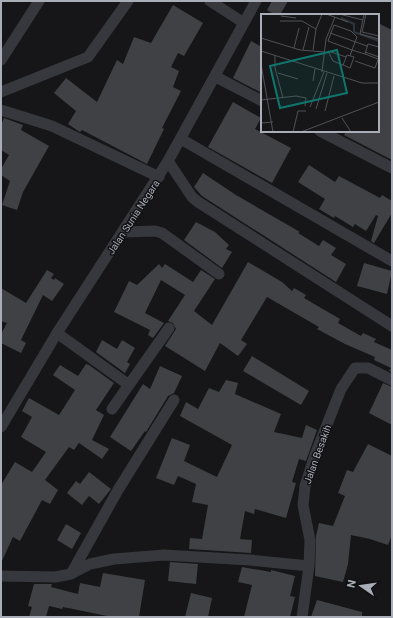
<svg xmlns="http://www.w3.org/2000/svg" width="393" height="618" viewBox="0 0 393 618" font-family="Roboto,sans-serif">
	<rect width="100%" height="100%" fill="#161618"/>
	<path fill="#404145" d="M272 1H288L280 15H275L267 10Z
		M173 5 203 23 184 56 178 53 171 67 179 71 173 87 181 91 162 128 164 129 147 164 82 130 80 132 68 124 76 111 54 93 66 78 97 102 117 60 123 64 134 37 151 43Z
		M378 23 392 30V160L344 135 346 131H378Z
		M251 41 262 47V93L233 78Z
		M233 102 261 118 255 129 291 148 272 183 208 147Z
		M4 118 23 125 21 130 49 146 23 192 17 210 2 205 10 181 1 175V169L9 155 1 150V125Z
		M309 165 335 182 339 176 380 198 382 195 392 201V213L374 243 371 241 378 216 376 215 366 231 355 224 353 227 335 216 334 218 319 209 325 199 298 182Z
		M203 173 236 195 300 232 298 233 319 246 323 240 336 248 331 255 346 264 336 282 202 196 194 187Z
		M196 222 215 232 229 245 226 249 232 252 222 268 184 240Z
		M248 262 282 282 292 291 294 288 306 295 304 298 340 319 338 323 361 336 363 333 376 339 374 342 392 350V372L389 371 391 368 374 360 375 357 345 344 317 329 319 327 267 297 241 340 247 344 238 356 220 343 205 371 165 346 176 329 173 323 168 321 185 295 161 280 145 313 164 323 153 338 148 335 150 330 114 312 129 281 137 285 159 264 162 268 165 264 193 282 201 270 215 279 194 311 212 325Z
		M364 263 392 271 387 294 357 286Z
		M47 270 54 274 51 278 54 280 55 278 64 284 52 301 43 295 21 340 26 343 21 353 1 343V334L7 323 1 321V288L26 303Z
		M102 340 117 349 122 340 135 348 127 362 130 364 125 373 96 352Z
		M252 356 309 391 301 405 243 371Z
		M86 364 89 365 114 383 96 410 104 415 92 440 109 449 102 459 79 443 74 450 69 447 45 480 58 490 50 504 42 500 20 541 13 537 1 563V485L15 462 32 472 46 452 21 437 32 417 22 411 29 398 59 415 75 390 53 375 60 365 78 376Z
		M160 366 182 376 174 393 168 396 146 432 145 431 131 451 110 437 143 384 150 389Z
		M226 380 238 383 235 394 281 414 274 432 302 438 306 425 317 430 306 461 299 459 292 482 296 483 286 518 255 509 254 514 245 511 240 539 252 540 251 553 189 549 190 538 202 539 208 505 192 502 196 484 178 476 174 485 156 478 172 438 190 445 184 461 217 477 232 445 180 416 186 402 198 409 209 388 219 392Z
		M383 383 392 387V425L369 413Z
		M368 444 392 456V535L388 545 370 539 351 535 348 564 343 582 315 576 316 536 319 523 333 526 345 496 338 493 347 470 353 472Z
		M89 472 111 489 99 504 89 496 82 505 67 493 76 481 80 484Z
		M66 524 81 533 72 549 57 540Z
		M170 562 198 564 196 584 168 581Z
		M242 567 271 572V570L295 576 290 596 295 597 290 617H244L252 585 238 582Z
		M103 573 145 580 139 617H112L63 607 62 609 49 606 46 617H29L32 607 28 606 34 584H52L51 587 78 594 80 583 100 587Z
		M191 593 212 598 208 617H185Z
		M317 600 362 612V617H311Z"/>
	<g fill="none" stroke-linecap="round" stroke-linejoin="round">
		<path stroke="#37383d" stroke-width="11" d="M210 1 244 23
			M1 60 39 1
			M216 77 262 101
			M1 92 88 57 128 1
			M1 110 52 126 159 177
			M320 131 392 168
			M181 139 392 261
			M168 161 192 197 198 202 392 326
			M124 232 155 231 162 233 219 274
			M57 333 129 385
			M112 409 169 328
			M1 427 57 333 168 161 256 1
			M71 574 118 490 174 400
			M1 576 55 577 71 574 90 564 114 559 164 555 250 560 309 566
			M302 617 309 566 310 540 303 505 305 486 315 455 341 389 355 368H368L392 380"/>
	</g>
	<g text-anchor="middle" stroke-width="3" stroke-linejoin="round" paint-order="stroke">
		<g font-size="10" fill="#a8adb8" stroke="#111113">
			<text transform="translate(133 217) rotate(-57)" y="4">Jalan Sunia Negara</text>
			<text transform="translate(317 454) rotate(-70)" y="4">Jalan Besakih</text>
		</g>
	</g>
	<g transform="translate(261 14)">
		<rect width="118" height="118" fill="#161618"/>
		<path fill="none" stroke="#2c353c" stroke-width="2" d="M80 4 93 10V18L118 27"/>
		<path fill="none" stroke="#505258" stroke-width="1" d="M65 0 87 8M78 0 102 6M103 0 99 20 118 25M105 0 101 18 118 22M20 2 35 4M19 7H41L55 15M69 19 106 32M0 24 39 36 64 38M33 34 38 14M42 36 48 13M52 36 55 15 61 0M0 37 101 69H118M67 37 72 47 82 51 89 54 93 43 86 41 82 51M67 37 85 43M104 38 118 43M104 40 107 30 118 33M14 42V54L22 84M89 42 91 36 96 23 90 17 73 11 67 27 91 36 104 40 117 45M94 47 114 54 118 43M0 50 12 118M61 58 65 25 74 3M17 59 37 65M52 67 54 55M0 86 35 82 45 84 44 92M49 93 63 58M55 95 66 59M64 97 73 62M81 104 90 118M0 109 12 108M32 118 37 97H45M40 118 118 88"/>
		<path fill="#0f766e" fill-opacity="0.15" stroke="#0f766e" stroke-width="2" d="M76 36 86 79 19 94 9 52Z"/>
		<rect width="118" height="118" fill="none" stroke="#a8adb8" stroke-width="2"/>
	</g>
	<rect width="393" height="618" fill="none" stroke="#a8adb8" stroke-width="4"/>
	<g transform="translate(361 586) rotate(283)" stroke="#111113" stroke-width="3" paint-order="stroke">
	<path d="M0-3L7 15L0 10L-7 15Z" fill="#a8adb8"/>
	<text y="-6" font-size="11" font-weight="bold" text-anchor="middle" fill="#a8adb8">N</text>
	</g>
</svg>
